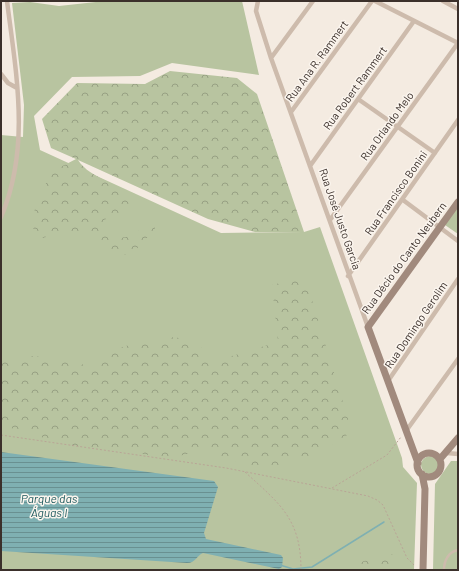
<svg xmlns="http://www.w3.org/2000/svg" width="459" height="571" viewBox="0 0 459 571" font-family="Barlow,sans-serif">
	<defs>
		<pattern id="forest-crowns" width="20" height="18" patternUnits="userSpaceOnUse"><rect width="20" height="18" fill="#b8c4a0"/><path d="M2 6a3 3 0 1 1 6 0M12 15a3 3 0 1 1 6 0" fill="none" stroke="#97a083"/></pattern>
		<pattern id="water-rules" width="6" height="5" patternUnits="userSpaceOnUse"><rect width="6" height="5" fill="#7fb0b2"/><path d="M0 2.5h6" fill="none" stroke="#699091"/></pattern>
	</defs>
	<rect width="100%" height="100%" fill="#f4ebe1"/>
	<path fill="#b8c4a0" d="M105 1H242L259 75 172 63 140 76 72 77 34 116 40 150 221 233 304 232 320 227 402 458 403 467 417 483 414 570H1V135L23 137 24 105 12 3 30 2 59 6Z
		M458 206V234L445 225Z
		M421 465a9 9 0 1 1 18 0a9 9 0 1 1-18 0Z
		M451 461H458V570H433L435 484Z"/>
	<path fill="url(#forest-crowns)" d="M170 71 237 78 257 94 304 232H255L208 219 78 160C92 181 117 178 129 204L123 212 104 220 99 232 120 238 136 235 143 224 155 223V229L131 255 111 254 90 233 78 237C66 231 55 234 43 238L32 227 36 201 53 171 76 159 51 148 42 119 77 83 145 84Z
		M305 277 352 432 318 453 258 472 244 464 204 450 166 459 122 449 71 446 1 425V362L30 356 65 358 95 369 116 349 139 342 175 337 200 345 209 363 278 342 272 285Z
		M391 551 398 570H340Z"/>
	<path fill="url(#water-rules)" d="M1 452 214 481 218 487 204 533 206 539 281 555 283 558 282 567 279 569 203 553C197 555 196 563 187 563L1 551Z"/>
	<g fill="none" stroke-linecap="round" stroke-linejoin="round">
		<path stroke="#7fb0b2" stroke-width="1.5" d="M280 565 293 569 312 567 384 522"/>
		<path stroke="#b9a596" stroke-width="1" stroke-dasharray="2 2" stroke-linecap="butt" d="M1 435 226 468 368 496 377 500 383 505 407 558 414 565
			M245 472C280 504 301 519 301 570
			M332 488 387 455 401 437"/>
		<path stroke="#cdbbac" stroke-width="2.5" d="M444 570C444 561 448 552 458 550"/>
		<path stroke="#cdbbac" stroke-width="4.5" d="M258 1 256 11 271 58 368 327
			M443 1 458 9
			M271 58 313 1
			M1 74 8 83 17 88
			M358 99 435 153
			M291 112 372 1
			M310 166 414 21
			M403 200 458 241
			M1 217C31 147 16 73 7 1
			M330 220 458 43 375 1
			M348 276 458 120
			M388 381 458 279
			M406 431 458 359
			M447 453 458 454"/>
		<path stroke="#a18a7d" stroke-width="7" d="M417 465a12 12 0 1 1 24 0a12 12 0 1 1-24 0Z
			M440 459 458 438
			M418 463 368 327 458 202
			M422 474 425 489 423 570"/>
	</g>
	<g text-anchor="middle" stroke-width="3" stroke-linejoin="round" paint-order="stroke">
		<g font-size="11" fill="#3b302b" stroke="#fbf5ee">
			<text transform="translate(317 61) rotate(-54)" y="4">Rua Ana R. Rammert</text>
			<text transform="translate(355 88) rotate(-54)" y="4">Rua Robert Rammert</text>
			<text transform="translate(387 126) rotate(-54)" y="4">Rua Orlando Melo</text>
			<text transform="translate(396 193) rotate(-55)" y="4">Rua Francisco Bonini</text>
			<text transform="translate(340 219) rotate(71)" y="4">Rua José Justo Garcia</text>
			<text transform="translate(404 258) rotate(-54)" y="4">Rua Décio do Canto Neubern</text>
			<text transform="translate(416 325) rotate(-56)" y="4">Rua Domingo Gerolim</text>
		</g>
		<g font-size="12" font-style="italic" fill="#1f5a5e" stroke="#fbf5ee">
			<text x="49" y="503">Parque das<tspan x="49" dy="14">Águas I</tspan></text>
		</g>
	</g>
	<rect width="459" height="571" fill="none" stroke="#3b302b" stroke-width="4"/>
</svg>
